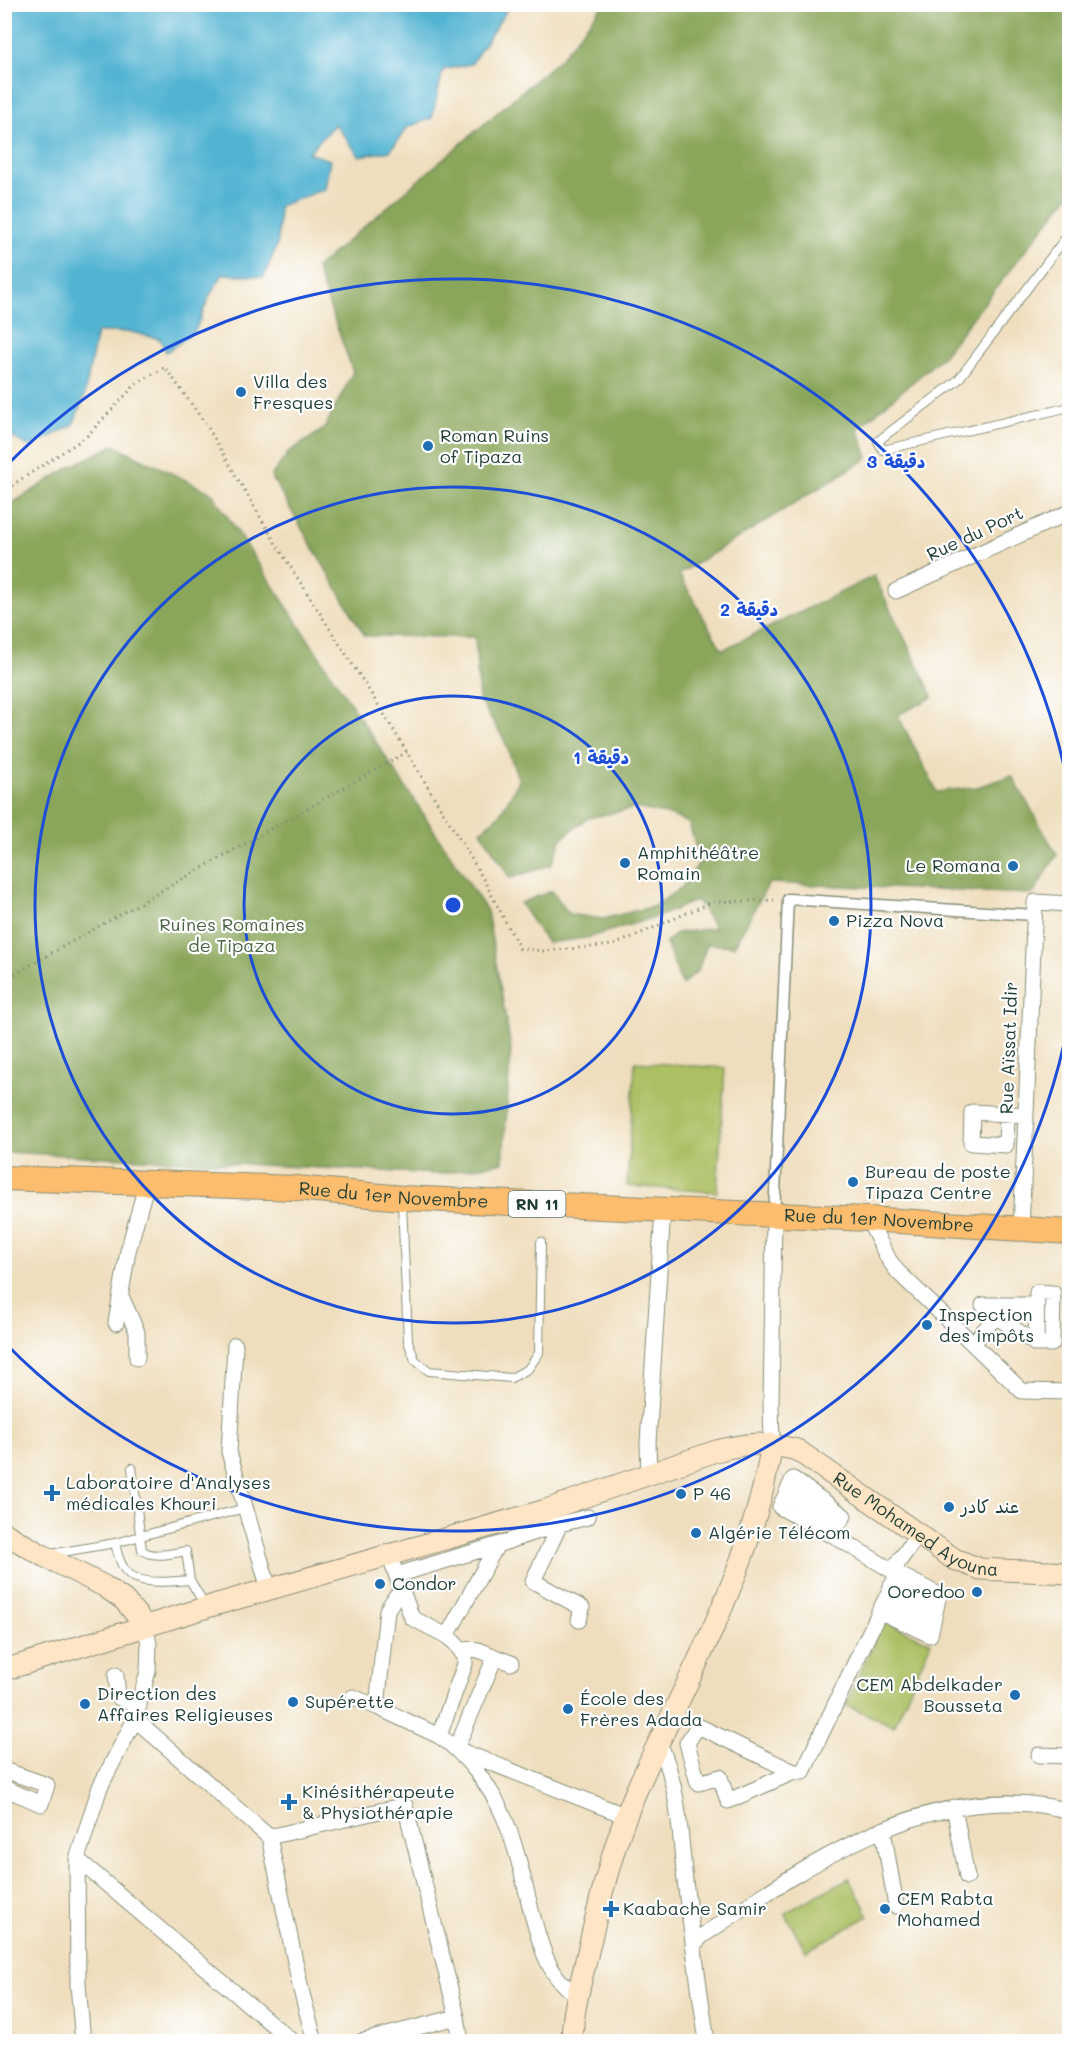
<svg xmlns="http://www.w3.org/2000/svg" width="1074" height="2046" viewBox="0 0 1074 2046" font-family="Mali,'Playpen Sans Arabic',sans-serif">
	<rect width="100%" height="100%" fill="#fff"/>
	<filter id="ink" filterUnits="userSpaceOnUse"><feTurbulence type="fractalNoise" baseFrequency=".0167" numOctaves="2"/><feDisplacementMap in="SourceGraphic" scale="12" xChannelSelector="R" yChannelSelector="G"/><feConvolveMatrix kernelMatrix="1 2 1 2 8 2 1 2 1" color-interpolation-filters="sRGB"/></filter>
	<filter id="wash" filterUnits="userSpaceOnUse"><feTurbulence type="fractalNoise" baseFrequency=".008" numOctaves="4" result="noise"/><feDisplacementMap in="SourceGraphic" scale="24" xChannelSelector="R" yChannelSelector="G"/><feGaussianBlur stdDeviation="1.35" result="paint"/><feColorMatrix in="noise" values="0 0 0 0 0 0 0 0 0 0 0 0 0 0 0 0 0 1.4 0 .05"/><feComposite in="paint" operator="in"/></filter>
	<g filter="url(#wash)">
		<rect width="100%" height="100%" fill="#efdebd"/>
		<path fill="#acc064" stroke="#667e4c" stroke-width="1.5" d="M635 1062 725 1068 717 1192 627 1186Z
			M883 1621 931 1642 894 1726 846 1705Z
			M849 1878 869 1916 806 1951 785 1913Z"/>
		<path fill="#89a65a" stroke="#547247" stroke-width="1.5" d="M603 5H1069V195L942 357 858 428 868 458 679 574 722 650 874 576 933 697 898 715 937 792 977 787 1012 776 1057 855 1033 894 769 883 734 946 707 944 698 970 682 985 666 943 676 933 715 928 697 900 662 915 586 938 547 943 520 903 552 891 569 914 602 919 655 906 682 887 700 862 689 823 670 815 636 808 588 818 562 838 551 865 510 878 481 831 500 814 519 781 504 739 479 699 475 637 365 636 271 476 289 452 324 429 353 372 316 268 560 59Z
			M114 445 212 493 487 911 511 1048 503 1162 440 1174 5 1152V514L8 506 70 467Z"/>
		<path fill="#53b4d2" stroke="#397883" stroke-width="1.5" d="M5 4H507V5L505 13 471 64 443 70 432 118 408 127 390 151 359 156 335 124 308 153 330 160 325 189 279 206 278 242 264 277 223 274 210 295 195 331 166 352 160 339 131 332H97L84 397 73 425 30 447 5 433Z"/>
	</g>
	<g filter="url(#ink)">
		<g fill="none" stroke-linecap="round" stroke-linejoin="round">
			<g stroke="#878e78" stroke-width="10">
				<path id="service" d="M1070 232 958 380 878 441 883 450 1070 407
					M402 1202 408 1341 415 1360 429 1371 511 1378 528 1369 539 1353 541 1242
					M132 1468 142 1550C153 1559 173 1553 186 1551L190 1580 200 1597 203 1606
					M51 1554 115 1543
					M190 1580C171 1581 138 1587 125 1570 119 1562 117 1552 115 1543L245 1508"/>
			</g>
			<g stroke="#878e78" stroke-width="13">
				<path id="pedestrian" d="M774 1216 788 899 1034 915"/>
			</g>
			<g stroke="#878e78" stroke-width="17">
				<path id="minor" d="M896 591 1070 512
					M1007 1114 1006 1145 971 1143 972 1112 1026 1115
					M868 1219 889 1260 898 1272 1022 1391 1070 1392
					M1021 1230 1035 902 1070 904
					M121 1296 137 1332V1358
					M1004 1305 996 1316 983 1305H1036
					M116 1323 128 1251 147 1182
					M973 1344 996 1316 1036 1344H1052L1053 1293 1037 1292 1036 1344
					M235 1345 229 1452 269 1589
					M772 1444 771 1405 774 1216
					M649 1476 648 1443 663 1210
					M787 1493 829 1519 832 1532 829 1534 780 1507 793 1479 844 1516 832 1532 836 1537 896 1573 939 1595 930 1635 879 1611
					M560 1524 533 1581 582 1608 579 1620
					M389 1555 412 1618 447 1636 456 1644 465 1657V1664L439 1736C465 1752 492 1789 504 1817 517 1848 524 1882 532 1914 539 1938 545 1966 563 1984 567 1989 573 1991 578 1994
					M397 1575 497 1545
					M891 1586 936 1609
					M403 1593 396 1596 387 1610 377 1707 439 1736
					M886 1598 933 1621
					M447 1636 497 1545 560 1524 588 1517
					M462 1651C474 1646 484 1652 495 1657L456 1749 626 1816
					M495 1657 511 1663
					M116 1675 118 1697 139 1706
					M353 1697 377 1707
					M135 1719 269 1837 405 1805 457 2017 461 2042
					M658 1741C679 1783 680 1835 685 1881 692 1935 699 1988 707 2042
					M1039 1755 1070 1756
					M4 1770 47 1785 41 1804 4 1788
					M794 1772 698 1726 687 1743 698 1783 720 1777 728 1801 794 1772H803L896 1577 897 1564 917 1536
					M954 1807 967 1877
					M883 1830 896 1906
					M269 1837 301 1990 315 2042
					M77 1859 293 2042
					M693 1945 702 1936C809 1864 934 1775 1070 1811
					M83 2042 78 1984 77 1859 100 1787 135 1719 148 1671 149 1644 145 1625
					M360 2042 457 2017"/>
			</g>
			<g stroke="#878e78" stroke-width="23">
				<g id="secondary">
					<path d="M4 1533 42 1555 104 1586 124 1600 145 1625"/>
					<path id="s1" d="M4 1670 214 1605 546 1510 716 1451C749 1442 764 1442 797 1450L954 1559 980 1569 1070 1573"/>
					<path d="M572 2042C572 2009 583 1975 590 1943 600 1900 610 1858 626 1816 642 1773 664 1733 683 1692 722 1612 758 1532 772 1444"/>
				</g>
			</g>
			<g stroke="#878e78" stroke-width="26">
				<g id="primary">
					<path id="s2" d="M4 1178 296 1188 402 1198 868 1219 1070 1232"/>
				</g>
			</g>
			<path stroke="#878e78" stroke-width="3" stroke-dasharray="1.5 4.5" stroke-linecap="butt" d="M4 495 14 484 86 437 136 384 165 367 207 426 276 544 382 711 480 873 520 949 544 951 614 945 712 902 774 900
				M4 980 407 752"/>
			<use href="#service" stroke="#fff" stroke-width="8"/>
			<use href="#pedestrian" stroke="#fff" stroke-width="10"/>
			<use href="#minor" stroke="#fff" stroke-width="15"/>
			<use href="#secondary" stroke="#fee5c5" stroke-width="21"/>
			<use href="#primary" stroke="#fcbd6e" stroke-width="24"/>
		</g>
	</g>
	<g fill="none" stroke="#1d4ed8" stroke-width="3">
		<circle cx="453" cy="905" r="209"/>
		<circle cx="453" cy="905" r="418"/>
		<path d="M1068 1025A627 627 0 0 1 6 1344M6 466A627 627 0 0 1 1068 785"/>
	</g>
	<g fill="#1f6fb2" stroke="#fff" stroke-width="2">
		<circle cx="241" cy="392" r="6"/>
		<circle cx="428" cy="446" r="6"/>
		<circle cx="625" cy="863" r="6"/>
		<circle cx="1013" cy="866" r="6"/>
		<circle cx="834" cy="921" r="6"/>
		<circle cx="853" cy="1182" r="6"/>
		<circle cx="927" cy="1325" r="6"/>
		<path d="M49 1484h6v6h6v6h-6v6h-6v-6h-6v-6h6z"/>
		<circle cx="681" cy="1494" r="6"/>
		<circle cx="949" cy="1507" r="6"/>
		<circle cx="696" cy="1533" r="6"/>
		<circle cx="380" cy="1584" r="6"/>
		<circle cx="977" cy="1592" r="6"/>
		<circle cx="1015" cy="1695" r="6"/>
		<circle cx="293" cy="1702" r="6"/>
		<circle cx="85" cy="1704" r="6"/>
		<circle cx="568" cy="1709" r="6"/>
		<path d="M286 1793h6v6h6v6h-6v6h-6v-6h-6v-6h6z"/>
		<path d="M608 1900h6v6h6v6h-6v6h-6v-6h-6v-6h6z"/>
		<circle cx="885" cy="1909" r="6"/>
	</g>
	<g text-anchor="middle" stroke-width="4.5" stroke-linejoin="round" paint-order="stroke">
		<rect fill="#fff" stroke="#627771" stroke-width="1.5" x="508.5" y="1191" width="57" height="26" rx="4.5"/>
		<g font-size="16" font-weight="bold" fill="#1f3d34">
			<text x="537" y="1210">RN 11</text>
		</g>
		<g font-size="18" fill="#1f3d34" stroke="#fff" text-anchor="start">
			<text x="253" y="388">Villa des<tspan x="253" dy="21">Fresques</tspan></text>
			<text x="440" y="442">Roman Ruins<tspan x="440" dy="21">of Tipaza</tspan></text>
			<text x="637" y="859">Amphithéâtre<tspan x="637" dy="21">Romain</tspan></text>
			<text x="1001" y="872" text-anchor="end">Le Romana</text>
			<text x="846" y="927">Pizza Nova</text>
			<text x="865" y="1178">Bureau de poste<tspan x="865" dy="21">Tipaza Centre</tspan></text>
			<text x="939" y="1321">Inspection<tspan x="939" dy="21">des impôts</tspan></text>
			<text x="66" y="1489">Laboratoire d'Analyses<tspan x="66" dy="21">médicales Khouri</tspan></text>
			<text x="693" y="1500">P 46</text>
			<text x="961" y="1513">عند كادر</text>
			<text x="708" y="1539">Algérie Télécom</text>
			<text x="392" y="1590">Condor</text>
			<text x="965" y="1598" text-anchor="end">Ooredoo</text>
			<text x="1003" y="1691" text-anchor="end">CEM Abdelkader<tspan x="1003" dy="21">Bousseta</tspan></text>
			<text x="97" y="1700">Direction des<tspan x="97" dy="21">Affaires Religieuses</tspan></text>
			<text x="580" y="1705">École des<tspan x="580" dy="21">Frères Adada</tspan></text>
			<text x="305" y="1708">Supérette</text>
			<text x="302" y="1798">Kinésithérapeute<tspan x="302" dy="21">&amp; Physiothérapie</tspan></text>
			<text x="897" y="1905">CEM Rabta<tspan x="897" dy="21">Mohamed</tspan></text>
			<text x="623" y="1915">Kaabache Samir</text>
		</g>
		<g font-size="18" fill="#1f3d34" stroke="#fff">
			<text transform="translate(975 534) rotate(-25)" y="6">Rue du Port</text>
			<text transform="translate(1009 1048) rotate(-88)" y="6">Rue Aïssat Idir</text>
			<text dy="6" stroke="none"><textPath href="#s2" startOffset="390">Rue du 1er Novembre</textPath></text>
			<text dy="6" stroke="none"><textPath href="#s2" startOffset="876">Rue du 1er Novembre</textPath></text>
			<text dy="6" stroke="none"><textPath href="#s1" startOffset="969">Rue Mohamed Ayouna</textPath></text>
		</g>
		<g font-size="18" fill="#496442" stroke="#fff">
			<text x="232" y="931">Ruines Romaines<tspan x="232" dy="21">de Tipaza</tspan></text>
		</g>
	</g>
	<circle cx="453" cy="905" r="9" fill="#1d4ed8" stroke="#fff" stroke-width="3"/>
	<g font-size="18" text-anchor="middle" font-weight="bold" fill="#1d4ed8" stroke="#fff" stroke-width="4.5" stroke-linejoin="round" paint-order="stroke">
		<text x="896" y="468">3 دقيقة</text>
		<text x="749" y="616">2 دقيقة</text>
		<text x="601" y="764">1 دقيقة</text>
	</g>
	<rect width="1074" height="2046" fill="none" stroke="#fff" stroke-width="24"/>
</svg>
